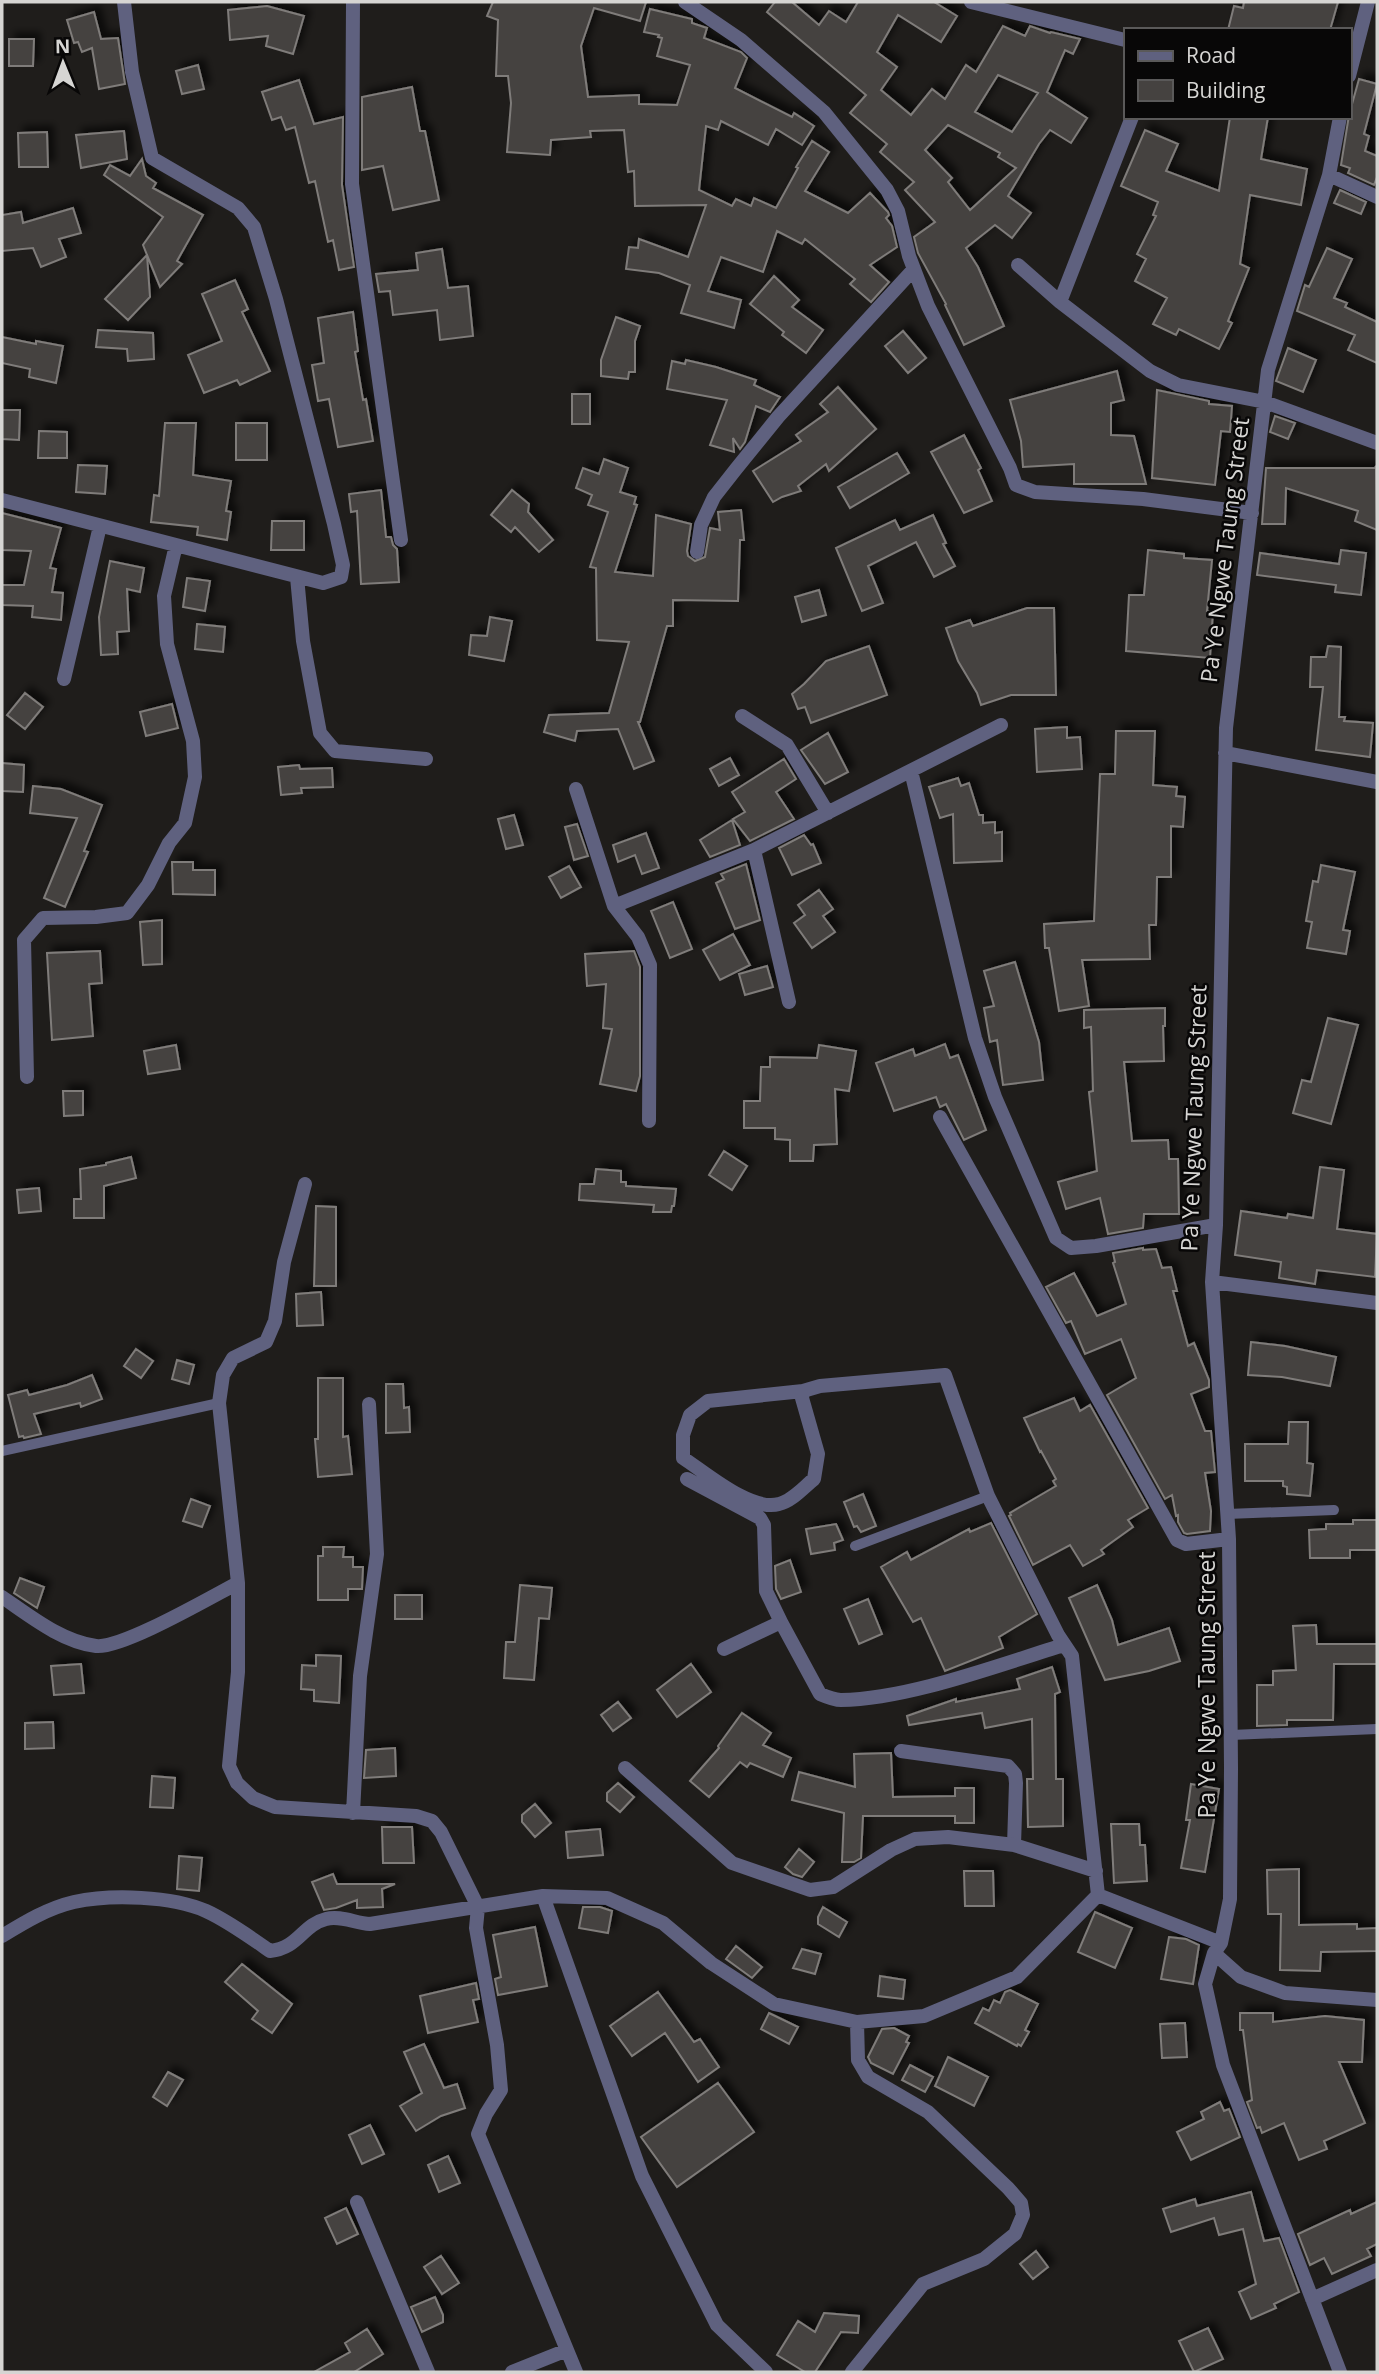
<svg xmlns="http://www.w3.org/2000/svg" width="1379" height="2374" viewBox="0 0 1379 2374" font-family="'Open Sans',sans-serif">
	<defs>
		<filter id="shadow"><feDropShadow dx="6" dy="-6" stdDeviation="3.5" flood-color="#0009"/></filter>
	</defs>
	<rect width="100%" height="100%" fill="#1f1d1b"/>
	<path fill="#454240" stroke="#7f7c7a" stroke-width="2" fill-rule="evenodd" filter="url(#shadow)" d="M493 2H646L640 21 594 8 581 46 588 97 639 95V104L677 105 690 65 657 56 662 38 658 37 659 35 644 32 650 9 692 19V23L707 28 704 38 741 52 747 58 735 88 792 117 794 113 814 126 802 145 776 129 768 145 721 121 718 130 706 126 699 190 732 206 736 199 751 206 754 198 776 208 798 168 796 167 812 141 829 152 805 191 848 213 870 193 888 212 889 215 886 218 892 226 897 247 870 265 889 282 871 302 850 284 855 279 805 239 802 244 777 231 763 272 721 257 708 291 741 300 734 328 681 313 690 285 659 273 626 269 629 247 638 248 639 239 688 257 706 205 635 206 634 171 628 172 624 130 590 131 591 137 551 140 550 155 507 152 511 103 508 76H496L498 20 487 16Z
		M775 2H792L819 25 829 11 846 22 858 2H934L957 16 941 42 898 15 877 52 897 67 881 90 911 115 932 89 945 99 966 65 976 72 1003 26 1025 36 1030 26 1050 33 1051 32 1080 39 1073 54 1065 50 1047 92 1087 118 1071 143 1050 130 1039 144 1008 196 1031 213 1012 238 995 225 966 248 978 267 1004 326 964 345 945 305 946 304 918 253 914 237 935 222 905 190 914 182 880 152 887 144 850 113 866 95 767 12ZM998 75 1038 93 1012 132 975 112ZM948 125 1000 153 998 157 1016 168 970 210 948 182 952 178 925 150Z
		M1244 2H1338L1330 30H1228L1234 6 1243 8Z
		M267 6 304 16 293 54 266 46 268 36 230 40 228 10Z
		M94 12 101 39 118 38 125 84 99 89 92 48 82 52 78 42 74 43 67 20Z
		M9 39H34L33 66H9Z
		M198 65 204 89 182 94 176 71Z
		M1359 79 1377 84 1364 134 1369 136 1365 151 1377 156V177L1374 185 1348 173 1350 168 1341 165 1349 115Z
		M299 80 314 124 343 117 342 185 354 267 339 270 333 240 328 242 315 181 309 183 295 127 286 130 281 117 272 120 262 92Z
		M412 87 420 131H425L439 200 393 210 383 166 362 170V97Z
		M1230 117H1268L1261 159 1307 169 1301 205 1250 195 1240 264 1249 268 1228 321 1232 323 1219 349 1179 329 1176 335 1153 324 1167 298 1135 281 1146 259 1137 254 1156 216 1153 215 1158 202 1121 186 1145 130 1178 144 1166 171 1219 191Z
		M124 131 127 159 81 168 76 135Z
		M47 132 48 167H19L18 133Z
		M142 159 146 176 156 183 153 188 203 215 177 261 182 264 160 287 147 255 150 297 128 320 105 299 147 255 143 245 163 217 104 175 110 165 130 176Z
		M1340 190 1366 202 1361 214 1334 203Z
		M73 208 81 233 59 239 66 257 41 267 33 248 2 251V215L21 212 23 223Z
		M1327 248 1352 259 1334 298 1347 303 1345 307 1377 322V363L1348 350 1355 335 1297 311 1305 285 1309 287Z
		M442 249 448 288 468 286 473 336 440 340 437 310 393 315 390 291 379 292 376 274 418 270 416 253Z
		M774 276 799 300 792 307 823 330 806 353 782 335 784 332 750 304Z
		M235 280 248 309 242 312 270 371 240 385 237 380 204 393 188 355 222 341 202 294Z
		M353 312 358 351 355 352 363 400 366 399 373 441 338 447 329 399 318 401 312 365 324 363 318 318Z
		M616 317 640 326 635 341V372H629L628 379 601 376V360Z
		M98 330 153 333 154 359 128 361 127 349 96 347Z
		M903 331 926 358 908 373 885 346Z
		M2 337 36 344V341L63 346 56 383 29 377 30 369 2 363Z
		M1288 348 1316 360 1303 392 1276 381Z
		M686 360 716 367 756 380 754 385 780 397 770 412 756 406 745 442 740 449 733 438 734 452 710 445 727 400 667 389 672 361 685 364Z
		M1117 371 1124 400 1111 403V435L1134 436 1146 484H1074V464L1023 467 1021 441 1010 400Z
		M838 387 876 429 829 471 826 464 798 486 801 491 782 497 773 502 753 471 801 441 796 435 828 412 820 404Z
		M1157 390 1209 401V404L1232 406 1230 432 1221 431 1215 485 1152 478Z
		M572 394H590V424H572Z
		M2 410H20L19 440 2 439Z
		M1275 416 1295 423 1288 439 1270 432Z
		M165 423H196L193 475 231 481 226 511 231 512 227 540 197 535 198 527 151 522 154 495 159 496Z
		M236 423H267V460H236Z
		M39 431 67 432V458H38Z
		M964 435 981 468 978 470 992 501 964 513 931 452Z
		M897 453 909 473 850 508 838 487Z
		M604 459 628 468 620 492 636 497 634 504 637 505 615 572 653 576 656 515 691 524 687 551 688 556 695 561 705 557 710 528 720 530 718 512 741 510 744 540H740L738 601 673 600V626H667L640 722H638L654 761 634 769 618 729 577 731 575 741 544 732 549 715 609 713 629 642 597 640 596 568 590 567 608 512 588 505 592 495 576 488 583 468 599 474Z
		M78 465 107 466 105 494 76 492Z
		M1376 466 1377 530 1355 521 1358 511 1286 488 1285 524H1262L1266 468H1375Z
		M381 490 386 537H391L393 545 397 549 399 582 361 584 357 511 351 512 349 494Z
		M512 490 529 504 528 512 553 540 539 552 515 527 511 532 491 515Z
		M2 513 61 528 50 568 56 569 52 592 63 593 61 620 32 617 33 606 2 605V585H24L31 551 2 550Z
		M933 515 946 543 943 544 955 566 934 577 916 542 868 566 883 603 862 611 836 548 895 520 900 530Z
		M272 521H304V550H271Z
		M1148 550 1184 554V558L1212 560 1207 611H1213L1210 658 1126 651 1129 595H1144Z
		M1341 550 1366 553 1361 595 1335 592 1336 585 1257 575 1260 553 1339 564Z
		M110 561 144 568 140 592 127 589 129 631 117 632 118 654 101 655 99 617Z
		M187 578 210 581 205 611 183 607Z
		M819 590 826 615 802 622 795 597Z
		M1027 608H1054L1056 695H1011L981 705 977 693 958 661 946 628 970 620 973 626Z
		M490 617 512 621 504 661 469 655 471 635 487 636Z
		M197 624 225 627 223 652 195 649Z
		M869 646 887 695 811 723 805 707 798 709 792 694 804 684 826 661Z
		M1328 646 1341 647 1339 717H1345L1344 721 1373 723 1370 757 1316 750 1323 687H1310L1311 657H1326Z
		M25 693 43 707 25 729 7 715Z
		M172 704 178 728 146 736 140 712Z
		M1067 727V738L1080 737 1082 769 1037 772 1035 729Z
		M1116 731H1155L1153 785 1177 787 1176 796 1185 797 1183 827 1171 826V877H1157L1156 925H1149L1150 959 1082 960 1089 1006 1059 1011 1049 948H1045L1044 924 1094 921 1100 774H1115Z
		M828 733 848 772 825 784 801 750Z
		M730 758 739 775 719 786 710 769Z
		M784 759 796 779 776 792 794 819 750 841 733 819 745 812 732 792Z
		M2 763 24 765 23 792 2 791Z
		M299 765 300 769 332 768 333 787 301 788 302 793 281 795 278 767Z
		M958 778 961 786 969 783 979 815H983V823L995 822V833L1002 832V861L954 863 953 814 940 818 929 787Z
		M33 786 61 789 102 805 84 851 88 852 65 907 44 898 77 818 30 813Z
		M514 815 523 845 506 849 498 819Z
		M732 820 740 845 710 857 700 840Z
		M577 824 588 856 574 860 565 827Z
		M646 833 659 868 642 874 635 855 618 862 613 845Z
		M804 835 811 845 813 844 821 863 792 875 779 848Z
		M172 862H193V870H215V895L173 894Z
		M746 864 760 920 735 929 716 883 724 879 721 874Z
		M1321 865 1355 872 1343 930 1350 931 1346 954 1307 948 1312 922 1306 921 1313 881 1318 882Z
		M569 866 581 887 561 898 549 877Z
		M819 890 833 909 823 916 835 932 812 948 794 923 805 915 798 905Z
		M673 902 692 949 670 958 651 911Z
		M162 920V964L143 965 140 922Z
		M733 934 750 965 720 980 703 950Z
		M100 951 102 983 89 984 93 1036 52 1040 47 953Z
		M634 951 640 967V1076L636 1091 600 1084 612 1029 603 1028 606 984 587 986 585 954Z
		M1015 962 1039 1042 1043 1080 1003 1085 997 1040 990 1042 984 1008 994 1006 984 971Z
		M767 966 773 987 745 995 739 974Z
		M1165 1008V1026H1163L1164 1061 1124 1062 1132 1141 1168 1140 1169 1159H1178L1179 1214H1144L1143 1228 1108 1234 1100 1198 1066 1209 1058 1182 1097 1171 1089 1092 1093 1091 1091 1027 1084 1028V1010Z
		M1328 1018 1358 1025 1331 1124 1293 1113 1302 1080 1311 1082Z
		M945 1044 950 1058 958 1055 986 1130 964 1140 946 1104 940 1107 936 1097 894 1111 876 1063 913 1049 915 1056Z
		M176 1045 180 1069 148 1074 144 1051Z
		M819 1045 856 1051 849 1091 835 1089 837 1144 814 1145 813 1161H790V1140L775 1139V1128H744V1101H760L761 1067H770V1057L817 1058Z
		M63 1091H83V1115L64 1116Z
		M724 1151 747 1166 732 1190 709 1175Z
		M131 1157 136 1178 104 1186V1218H74V1199H81L80 1169 106 1165V1163Z
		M1320 1167 1344 1170 1337 1229 1377 1234 1375 1277 1317 1270 1315 1284 1279 1278 1281 1262 1235 1255 1241 1211 1287 1218 1288 1214 1313 1218Z
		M596 1169 621 1171V1182H626V1186L676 1189 674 1206H672L671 1212H653L654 1205 579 1200 580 1184H594Z
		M39 1188 41 1211 19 1213 17 1190Z
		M316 1206 336 1207V1286H314Z
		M1143 1248V1250L1156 1249 1162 1268 1171 1267 1177 1291H1173L1188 1346 1194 1343 1209 1380V1387L1191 1394 1205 1431H1211L1215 1472 1205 1473 1211 1511 1210 1531 1187 1534 1184 1533 1178 1522V1515L1176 1516 1172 1495 1165 1499 1107 1395 1136 1378 1121 1339 1085 1354 1071 1321 1066 1323 1046 1287 1074 1273 1097 1316 1126 1304 1113 1263 1115 1262 1113 1253Z
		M321 1292 323 1325 297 1326 296 1294Z
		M1251 1342 1285 1346 1336 1357 1330 1386 1282 1377 1248 1375Z
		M136 1349 153 1361 141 1378 124 1366Z
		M177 1360 194 1365 189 1384 172 1379Z
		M92 1375 102 1399 81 1407 80 1403 34 1414 41 1434 24 1438 23 1436 19 1437 8 1395 27 1390 29 1395 67 1385Z
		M318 1378H343V1437L348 1436 352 1474 318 1477 315 1439H318Z
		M386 1384H403L404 1408 409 1407 410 1432 386 1433Z
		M1074 1398 1080 1411 1090 1405 1148 1508 1128 1520 1133 1527 1101 1550 1104 1554 1083 1566 1070 1545 1033 1565 1009 1516 1011 1515 1010 1513 1056 1486 1053 1481 1056 1479 1041 1451 1040 1452 1024 1418Z
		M1289 1422H1308L1307 1463 1313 1464 1310 1496 1287 1494V1487L1283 1486V1481H1245V1444H1288Z
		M863 1494 876 1526 861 1532 857 1526 854 1527 844 1502Z
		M191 1499 210 1506 202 1527 183 1521Z
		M1353 1520H1377V1550H1350V1558H1310L1309 1530 1326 1529V1524H1353Z
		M991 1523 1037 1614 999 1637 1003 1648 945 1671 921 1618 913 1622 881 1567 907 1552 911 1560 969 1529 970 1532Z
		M836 1524 843 1540 834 1543 835 1550 811 1554 806 1529Z
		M323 1547H344L343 1557H353V1567H363L362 1589H348V1600H318V1556H323Z
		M790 1560 801 1592 781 1599 776 1589 775 1566Z
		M20 1578 44 1587 37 1608 14 1593Z
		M520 1585 552 1588 549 1619 539 1618 534 1680 504 1678 506 1642H515Z
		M1097 1585 1112 1620 1118 1645 1169 1628 1180 1661 1149 1671 1105 1680 1069 1598Z
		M395 1595H422V1619H395Z
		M868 1599 882 1634 859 1644 844 1609Z
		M1316 1625 1317 1644H1377V1664H1334L1333 1720H1287V1725L1257 1726V1685H1273V1671L1296 1670 1293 1626Z
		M316 1655 341 1656 339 1703 314 1701V1690L301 1689 302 1665 316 1666Z
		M81 1664 84 1693 54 1695 51 1666Z
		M691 1664 711 1692 677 1717 657 1690Z
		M1052 1667 1060 1692 1055 1694 1056 1779H1063V1826L1028 1827 1027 1779H1033L1032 1719 985 1728 982 1713 909 1725 907 1716 956 1699V1702L1020 1689 1017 1679Z
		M618 1702 631 1718 613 1731 601 1715Z
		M742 1713 771 1733 763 1745 791 1758 783 1777 750 1763 747 1767 740 1762 709 1797 690 1781 719 1748 718 1746Z
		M53 1722 54 1748 25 1749V1723Z
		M395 1748 396 1776 364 1778 366 1750Z
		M891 1753 893 1797 955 1796V1788H974V1823H955V1816H863L861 1858 854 1862H842L844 1813 792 1800 799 1772 855 1787 854 1754Z
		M152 1776 175 1778 173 1808 150 1807Z
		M618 1783 634 1797 620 1812 607 1801V1793Z
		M1191 1784 1219 1789 1205 1872 1181 1868 1190 1820H1186Z
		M535 1804 551 1823 535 1837 522 1822V1815Z
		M1111 1824H1139L1140 1845H1145L1147 1881 1114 1883Z
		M382 1827H412L414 1863H383Z
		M600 1829 603 1855 568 1858 566 1832Z
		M799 1849 814 1862 802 1877 793 1874 785 1867Z
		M179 1856 202 1858 199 1891 177 1889Z
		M1299 1869V1925L1357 1924V1929L1377 1928V1951L1321 1952 1320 1971 1280 1970 1281 1914H1268L1267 1870Z
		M964 1871H993L994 1906H965Z
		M333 1874 337 1884H395L382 1889 383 1907 357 1908V1900L336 1908 324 1910 312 1882Z
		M583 1907H600L612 1911 608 1933 579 1928Z
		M823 1907 847 1922 839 1937 818 1924V1917Z
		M1095 1912 1132 1928 1115 1968 1078 1952Z
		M535 1927 547 1986 498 1995 495 1979 501 1977 493 1935Z
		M1169 1937 1186 1939 1199 1945 1193 1984 1161 1979Z
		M736 1946 762 1967 752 1978 726 1959Z
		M802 1949 821 1954 815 1974 793 1968Z
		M242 1964 292 2004 272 2033 252 2019 258 2011 225 1982Z
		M880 1976 905 1980 903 1999 878 1996Z
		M476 1983 479 1999 473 2000 478 2022 428 2033 420 1996Z
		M1010 1990 1038 2004 1025 2030 1029 2032 1021 2046 1018 2044 1017 2046 975 2023 983 2008 989 2011 994 2000 1000 2003 1005 1992Z
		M658 1992 694 2042 700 2039 719 2067 698 2082 665 2033 632 2056 610 2026Z
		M769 2013 798 2027 789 2044 761 2029Z
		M1240 2013H1273V2022L1325 2016 1364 2020 1362 2062H1339L1365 2123 1324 2141 1327 2149 1299 2160 1284 2123 1262 2133 1260 2127 1257 2128 1247 2102 1252 2100 1243 2030H1240Z
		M1185 2023 1187 2057 1162 2058 1160 2024Z
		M894 2028 909 2036 906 2042 909 2043 893 2074 871 2063 868 2057 882 2029Z
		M424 2044 444 2088 457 2084 465 2108 441 2116 416 2131 400 2106 422 2093 404 2052Z
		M948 2057 988 2077 974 2106 935 2086Z
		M910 2065 933 2077 925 2092 902 2080Z
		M168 2072 183 2080 167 2106 153 2097Z
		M718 2083 754 2132 677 2187 641 2137Z
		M1220 2102 1224 2111 1229 2109 1240 2137 1191 2160 1177 2132 1204 2119 1201 2112Z
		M370 2125 384 2154 362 2164 349 2135Z
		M448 2156 460 2183 439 2192 428 2165Z
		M1251 2192 1264 2241 1279 2238 1299 2292 1274 2304 1276 2308 1251 2319 1239 2292 1256 2284 1243 2229 1219 2235 1214 2218 1171 2232 1163 2209 1195 2199 1197 2206Z
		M1377 2202V2244L1367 2249 1371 2256 1332 2274 1324 2258 1310 2265 1298 2234 1350 2210 1351 2214Z
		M346 2208 358 2234 337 2244 325 2218Z
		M1036 2251 1048 2267 1033 2279 1020 2264Z
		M441 2256 459 2283 442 2294 424 2267Z
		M435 2297 443 2315V2322L422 2332 411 2307Z
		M824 2313 859 2316 858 2333 841 2332 815 2372H805L777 2355 798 2321 815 2332Z
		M1208 2328 1223 2359 1194 2372 1179 2341Z
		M367 2329 383 2354 354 2372H314L350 2352 345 2343Z"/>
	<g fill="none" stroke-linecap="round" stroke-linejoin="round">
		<path stroke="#5f617f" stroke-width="10" d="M2 1451 219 1403
			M1227 1514 1334 1510
			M855 1546 988 1496
			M1231 1735 1377 1729"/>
		<path stroke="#5f617f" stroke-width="14" d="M353 2 352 184 401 540
			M685 2 741 40 824 112 887 190 898 211 909 256 928 306 1010 468 1016 485 1035 492 1143 499 1252 513
			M971 2 1125 40
			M1349 76 1368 2
			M1340 117 1329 175 1268 370 1226 728 1216 1225 1212 1282 1229 1539 1231 1768 1230 1899 1221 1943 1214 1953 1241 1977 1285 1993 1377 2000
			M1329 175 1377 197
			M1018 265 1060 302 1150 371 1178 385 1265 402 1377 443
			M1060 302 1132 117
			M2 500 323 583 341 577 343 565 334 524 276 299 254 227 238 208 152 158 132 72 124 2
			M697 552 701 525 714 497 736 469 778 417 914 269
			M297 577 303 641 320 733 335 751 426 759
			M64 679 100 526
			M742 716 787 745 828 813
			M1225 753 1377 782
			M911 771 975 1038 995 1097 1056 1238 1071 1248 1096 1246 1216 1225
			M576 789 614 906 638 937 650 965 649 1121
			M754 850 789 1002
			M614 906 754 850 1001 725
			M27 1077 24 940 43 918 96 917 127 913 148 885 169 843 185 823 195 777 193 741 167 644 164 596 176 545
			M940 1117 1177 1540 1186 1544 1229 1539
			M305 1184 284 1262 275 1321 266 1342 233 1358 223 1375 219 1403 238 1583V1672L229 1766 237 1783 253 1798 275 1807 416 1816 432 1821 441 1832 478 1907 476 1928 497 2045 501 2090 486 2114 478 2134 576 2372
			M1212 1282 1377 1303
			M803 1391 708 1401 690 1415 683 1435V1458C706 1473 751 1512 779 1504 792 1501 803 1488 814 1479L818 1454 802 1398 803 1391 820 1386 945 1375 988 1496 1058 1635 1072 1656 1098 1895
			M687 1479 760 1518 764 1525 766 1591 781 1622
			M2 1597C30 1616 62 1642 96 1646 122 1649 211 1597 238 1583
			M724 1649 781 1622 820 1694C827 1697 834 1700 841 1700 909 1699 998 1665 1064 1645
			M901 1751 1008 1766 1015 1774 1016 1783 1014 1845
			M625 1768 732 1863 810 1890 833 1887 891 1850 915 1839 948 1837 1014 1845 1096 1871
			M353 1813 360 1676 377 1554 369 1404
			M1098 1895 1221 1943
			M543 1896 642 2176 717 2325 766 2372
			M2 1936C25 1922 48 1908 74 1902 111 1894 172 1896 206 1911 228 1921 250 1937 270 1951 299 1948 302 1925 326 1919 340 1915 355 1923 370 1924L543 1896 607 1898 663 1923 711 1963 774 2004 857 2022 924 2016 1017 1977 1098 1895
			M1214 1953 1205 1984 1223 2065 1340 2372
			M357 2202 428 2372
			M1312 2299 1377 2270
			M512 2372 567 2350
			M852 2372 923 2284 984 2259 1015 2234 1023 2215 1021 2203 1008 2188 928 2112 868 2077 858 2060 857 2022"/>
	</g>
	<g text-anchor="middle" stroke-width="5" stroke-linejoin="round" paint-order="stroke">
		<g font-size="23" fill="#d6d5d3" stroke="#080707">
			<text transform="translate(1225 550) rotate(-83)" y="8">Pa Ye Ngwe Taung Street</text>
			<text transform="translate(1194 1118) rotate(-88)" y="8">Pa Ye Ngwe Taung Street</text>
			<text transform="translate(1207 1685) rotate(-90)" y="8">Pa Ye Ngwe Taung Street</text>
		</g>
	</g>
	<rect width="1379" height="2374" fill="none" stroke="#d6d5d3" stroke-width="7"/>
	<rect x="1124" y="28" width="228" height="91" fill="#080707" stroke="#5a5959" stroke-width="2"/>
	<rect x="1138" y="51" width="35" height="10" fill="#5f617f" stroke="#5a5959" stroke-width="2"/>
	<text x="1186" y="63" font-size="21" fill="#d6d5d3">Road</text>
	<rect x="1138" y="80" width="35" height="21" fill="#454240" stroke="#5a5959" stroke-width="2"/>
	<text x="1186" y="98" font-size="21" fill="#d6d5d3">Building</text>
	<g transform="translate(63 63) rotate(359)" stroke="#080707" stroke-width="5" paint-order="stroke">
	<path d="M0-5L12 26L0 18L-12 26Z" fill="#d6d5d3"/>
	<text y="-10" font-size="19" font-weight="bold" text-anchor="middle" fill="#d6d5d3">N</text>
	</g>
</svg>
